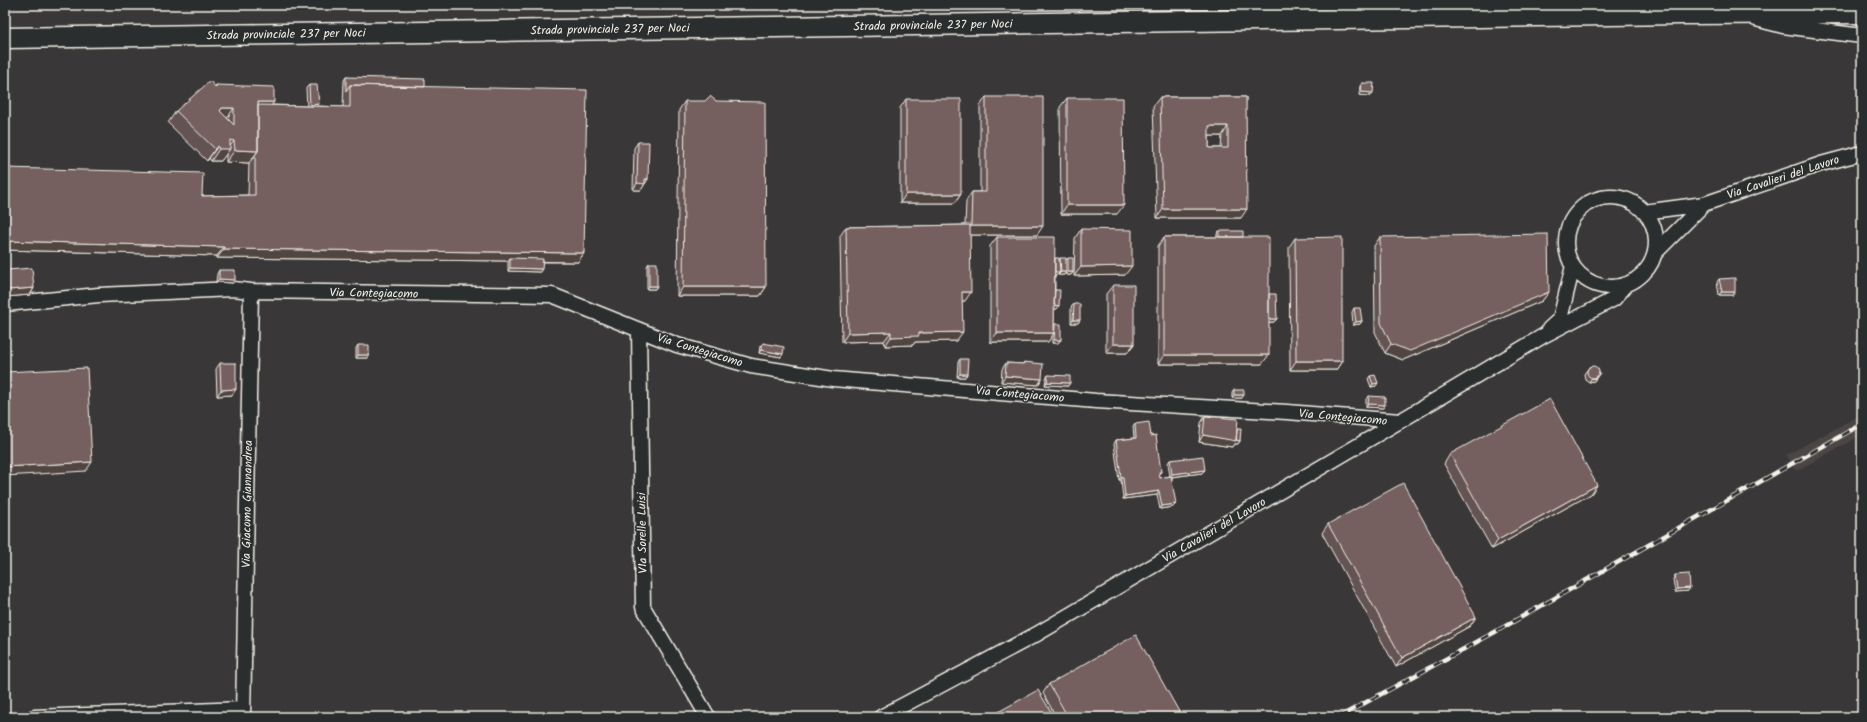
<svg xmlns="http://www.w3.org/2000/svg" width="1867" height="722" viewBox="0 0 1867 722" font-family="Kalam,sans-serif">
	<rect width="100%" height="100%" fill="#393738"/>
	<filter id="ink" filterUnits="userSpaceOnUse"><feTurbulence type="fractalNoise" baseFrequency=".025" numOctaves="2"/><feDisplacementMap in="SourceGraphic" scale="8" xChannelSelector="R" yChannelSelector="G"/><feConvolveMatrix kernelMatrix="1 2 1 2 8 2 1 2 1" color-interpolation-filters="sRGB"/></filter>
	<g filter="url(#ink)">
		<path fill="#4b4444" d="M1862 414V435L1796 471 1786 455Z"/>
		<g fill="none" stroke-linecap="round" stroke-linejoin="round">
			<g stroke="#f4f1e8" stroke-width="17">
				<path id="street" d="M1756 19 1783 26 1862 36
					M1566 242a45 45 0 1 1 90 0a45 45 0 1 1-90 0Z
					M1644 212 1704 204 1821 164 1862 153
					M1655 253 1704 204
					M5 304 99 295 233 289 251 291 552 295 677 345 751 366 833 379 1096 401 1287 412 1400 421
					M1549 329 1560 319 1573 266
					M639 330 643 607 708 717
					M34 717 243 709
					M243 717 251 291
					M881 717 1037 634 1400 421 1543 336 1614 299 1626 285"/>
			</g>
			<g stroke="#f4f1e8" stroke-width="23">
				<path id="secondary" d="M5 38 1680 14 1862 13"/>
			</g>
			<use href="#street" stroke="#2a2d2e" stroke-width="14"/>
			<use href="#secondary" stroke="#2a2d2e" stroke-width="20"/>
			<g stroke="#f4f1e8" stroke-width="4.5">
				<path id="rail" d="M1339 717 1495 632 1862 424"/>
			</g>
			<use href="#rail" stroke="#2a2d2e" stroke-width="3" stroke-dasharray="9" stroke-linecap="butt"/>
		</g>
		<path fill="#645352" stroke="#f4f1e8" fill-rule="evenodd" d="M346 77 425 87 584 253 578 262H543L540 272 508 271V261L217 258V256L5 250V168L202 196 248 195 249 163 226 162V154L221 161H211L209 158 207 161 168 123 176 111 215 87 216 85 272 105 307 106 306 88 309 85 317 106 343 107 344 80Z
			M1362 83 1371 96 1359 95 1360 86Z
			M986 97 1037 235H970L965 301H962L956 341 915 342 913 345 885 346 884 341 842 342 840 236 846 227 965 225 966 201 972 192H980V106Z
			M1160 97H1246L1241 218H1157L1153 106ZM1209 136H1222L1221 148H1209Z
			M1067 98 1117 214H1061L1060 107Z
			M906 99 961 194 955 203H900V108Z
			M685 101 766 287 760 296H677L679 110Z
			M638 142 648 179 641 190H633L634 148Z
			M1081 229 1125 275 1074 276 1075 238Z
			M1219 231 1243 237 1269 294 1274 322H1269L1262 364H1158V246L1164 237H1217V234Z
			M997 237 1059 260 1060 258 1066 260 1068 258 1073 272 1071 275H1066V273L1064 275H1058V274L1057 275H1055V291V290L1057 309H1054V324L1061 340 1058 343H1052V336L1048 342H990V246Z
			M1380 237 1549 292 1542 301 1403 360 1385 353 1375 332 1374 246Z
			M1295 238 1342 361 1336 370H1290L1289 247Z
			M649 263 657 286 655 289H647V266Z
			M7 270 34 288 30 295 5 297V272Z
			M219 270 233 283 216 282 217 274Z
			M1719 279 1733 295H1719L1717 282Z
			M1113 285 1134 344 1127 353H1106V294Z
			M1074 304 1080 320 1078 323H1071V307Z
			M1354 308 1362 321 1360 324 1353 325 1352 312Z
			M763 343 781 357 759 353 760 346Z
			M358 345 367 358H356V348Z
			M960 359 967 374 965 377H957L958 362Z
			M1024 362 1042 379 1038 385 1001 382 1002 369 1006 363 1023 364Z
			M220 363 236 389 232 395 217 396 216 369Z
			M1590 366 1600 373 1594 381 1589 382 1585 379 1584 374Z
			M1048 375 1068 386 1045 385 1046 378Z
			M1370 376 1376 386 1371 387 1368 379Z
			M1234 390 1242 398H1232V393Z
			M1369 396 1383 408 1366 407V399Z
			M1205 416 1237 429 1240 441 1238 444H1234L1232 447 1199 442 1201 423Z
			M1135 424 1151 436 1161 472 1159 474 1160 478 1170 476 1168 463 1170 460 1205 470 1202 473 1172 477 1173 507 1160 509 1157 495 1123 499 1121 480H1119L1114 444 1116 440 1134 438 1133 427Z
			M1450 454 1597 485 1591 494 1492 549 1444 464Z
			M1328 524 1476 617 1470 626 1396 667 1322 533Z
			M1675 575 1688 591 1675 592 1673 579Z
			M1049 684 1182 717H1056L1043 693Z"/>
		<path fill="#514442" stroke="#f4f1e8" d="M1361 92 1373 93 1371 96 1359 95Z
			M258 102H274L265 114H256Z
			M319 104 316 107 308 108 310 105Z
			M222 108H234L226 120 220 111Z
			M1209 126H1228L1222 136H1203Z
			M230 140 234 141 228 149H230L221 161H211L219 149Z
			M218 146 209 158 207 161 215 149Z
			M235 150 258 151 249 163 226 162Z
			M645 179H648L641 190H633L637 183Z
			M906 194H961L955 203H900Z
			M1067 205H1124L1117 214H1061Z
			M1163 209H1247L1241 218H1157Z
			M971 226H1043L1037 235H965Z
			M5 241 224 247 217 256 5 250Z
			M224 249 584 253 578 262 510 261V258L508 261 217 258Z
			M1132 266 1125 275 1074 276 1081 267Z
			M510 268 542 269 540 272 508 271Z
			M1054 272H1060L1057 275 1052 276Z
			M1061 272H1066L1064 275H1058Z
			M1068 272H1073L1071 275H1066Z
			M219 279 235 280 233 283 216 282Z
			M649 286H657L655 289H647Z
			M683 287H766L760 296H677Z
			M34 288 30 295 5 297V295L8 290Z
			M962 292H971L965 301H956Z
			M1549 292 1542 301 1403 360 1385 353 1391 344Z
			M1722 292H1735L1733 295H1719Z
			M1054 305 1059 306 1057 309H1052Z
			M1265 319H1277L1274 322H1262Z
			M1073 320H1080L1078 323H1071Z
			M1362 321 1360 324 1353 325 1356 322Z
			M891 332 884 341 842 342 848 333Z
			M963 332 956 341 915 342 913 345 885 346 891 337 919 333Z
			M997 333H1054L1048 342H990Z
			M1054 340H1061L1058 343H1052Z
			M1113 344H1134L1127 353H1106Z
			M761 350 783 354 781 357 759 353Z
			M358 355H369L367 358H356Z
			M1164 355H1269L1262 364H1158Z
			M1296 361H1342L1336 370H1290Z
			M960 374H967L965 377H957Z
			M1005 376 1042 379 1038 385 1001 382Z
			M1596 378 1594 381 1589 382 1591 379Z
			M1047 382 1070 383 1068 386 1045 385Z
			M1378 383 1376 386 1371 387 1373 384Z
			M236 389 232 395 217 396 221 390Z
			M1234 395H1244L1242 398H1232Z
			M1368 404 1385 405 1383 408 1366 407Z
			M1203 435 1240 441 1238 444H1234L1232 447 1199 442Z
			M92 462 86 471 5 476V467Z
			M1205 470 1202 473 1170 477 1172 474Z
			M1121 477H1123L1121 480H1119Z
			M1597 485 1591 494 1492 549 1498 540Z
			M1159 491 1157 495 1123 499 1125 496Z
			M1176 504 1173 507 1160 509 1162 506Z
			M1690 588 1688 591 1675 592 1677 589Z
			M1476 617 1470 626 1396 667 1402 658Z"/>
		<path fill="#74615f" stroke="#f4f1e8" fill-rule="evenodd" d="M346 77 425 79V87L350 85 346 91Z
			M210 81 216 88V85L274 87V102H258V151L235 150 234 141 230 140V149H219L218 146 215 149 176 111ZM222 108H234V125L220 111Z
			M1362 83H1374L1373 93 1361 92Z
			M309 85H317L319 104 310 105Z
			M350 85 587 90 584 253 224 249V247L5 241V168L203 173 202 196 255 195V155L258 151V105L350 107Z
			M710 96 716 101 765 102 766 287H683L685 101H705Z
			M986 97H1043V226H971L972 192H986Z
			M1160 97H1246L1247 209H1163ZM1209 126H1228V148H1209Z
			M1067 98H1123L1124 205H1067Z
			M906 99H961V194H906Z
			M638 142H649L648 179H645V184L637 183Z
			M970 225 971 292H962L963 332 919 333V336L891 337V332L848 333 846 227Z
			M1081 229 1132 230V266L1081 267Z
			M1219 231H1243V237H1219Z
			M1548 234 1549 292 1410 351 1391 344 1381 323 1380 237Z
			M997 237H1055L1054 333H997Z
			M1164 237H1269V355H1164Z
			M1342 237V361H1296L1295 238Z
			M510 258 543 259 542 269 510 268Z
			M1055 258H1059L1060 272H1055Z
			M1060 258H1066V272H1061Z
			M1068 258H1073V272H1068Z
			M649 263H657V286H649Z
			M32 268 34 288 8 290 7 270Z
			M219 270H235V280L219 279Z
			M1735 278V292H1722L1719 279Z
			M1113 285H1134V344H1113Z
			M1055 290H1060L1059 306 1054 305Z
			M1269 294H1276L1277 319H1269Z
			M1074 304H1080V320H1073Z
			M1354 308H1360L1362 321 1356 322Z
			M1055 324H1061V340H1054Z
			M763 343 784 347 783 354 761 350Z
			M358 345H369V355H358Z
			M960 359H968L967 374H960Z
			M1024 362 1043 364 1042 379 1005 376 1006 363 1024 364Z
			M220 363H236V389L221 390Z
			M1587 372a6 6 0 1 1 12 0a6 6 0 1 1-12 0Z
			M87 368 92 462 5 467V372Z
			M1048 375 1070 376V383L1047 382Z
			M1375 375 1378 383 1373 384 1370 376Z
			M1234 390H1244V395H1234Z
			M1369 396 1385 397V405L1368 404Z
			M1550 399 1597 485 1498 540 1450 454Z
			M1205 416 1238 419 1236 441 1203 435Z
			M1149 422 1151 436 1156 435 1161 472H1159L1160 478 1171 476 1176 504 1162 506 1159 491 1125 496 1123 477H1121L1116 440 1136 438 1135 424Z
			M1237 429H1241L1240 441 1236 440Z
			M1203 456 1205 470 1172 474 1170 460Z
			M1403 483 1476 617 1402 658 1328 524Z
			M1689 574 1690 588 1677 589 1675 575Z
			M1136 635 1182 717H1068L1049 684Z
			M1038 690 1054 717H989Z"/>
	</g>
	<g text-anchor="middle" stroke-width="3" stroke-linejoin="round" paint-order="stroke">
		<g font-size="12" fill="#f4f1e8" stroke="#2a2d2e">
			<text transform="translate(933 25) rotate(-1)" y="4">Strada provinciale 237 per Noci</text>
			<text transform="translate(610 29) rotate(-1)" y="4">Strada provinciale 237 per Noci</text>
			<text transform="translate(286 34) rotate(-1)" y="4">Strada provinciale 237 per Noci</text>
			<text transform="translate(1783 177) rotate(-18)" y="4">Via Cavalieri del Lavoro</text>
			<text transform="translate(374 293) rotate(1)" y="4">Via Contegiacomo</text>
			<text transform="translate(700 350) rotate(17)" y="4">Via Contegiacomo</text>
			<text transform="translate(1020 394) rotate(5)" y="4">Via Contegiacomo</text>
			<text transform="translate(1343 417) rotate(5)" y="4">Via Contegiacomo</text>
			<text transform="translate(247 504) rotate(-89)" y="4">Via Giacomo Giannandrea</text>
			<text transform="translate(1214 530) rotate(-30)" y="4">Via Cavalieri del Lavoro</text>
			<text transform="translate(642 533) rotate(-91)" y="4">VIa Sorelle Luisi</text>
		</g>
	</g>
	<rect width="1867" height="722" fill="none" stroke="#2a2d2e" stroke-width="20"/>
	<rect x="10" y="10" width="1847" height="702" fill="none" stroke="#f4f1e8" stroke-width="1.5" filter="url(#ink)"/>
</svg>
